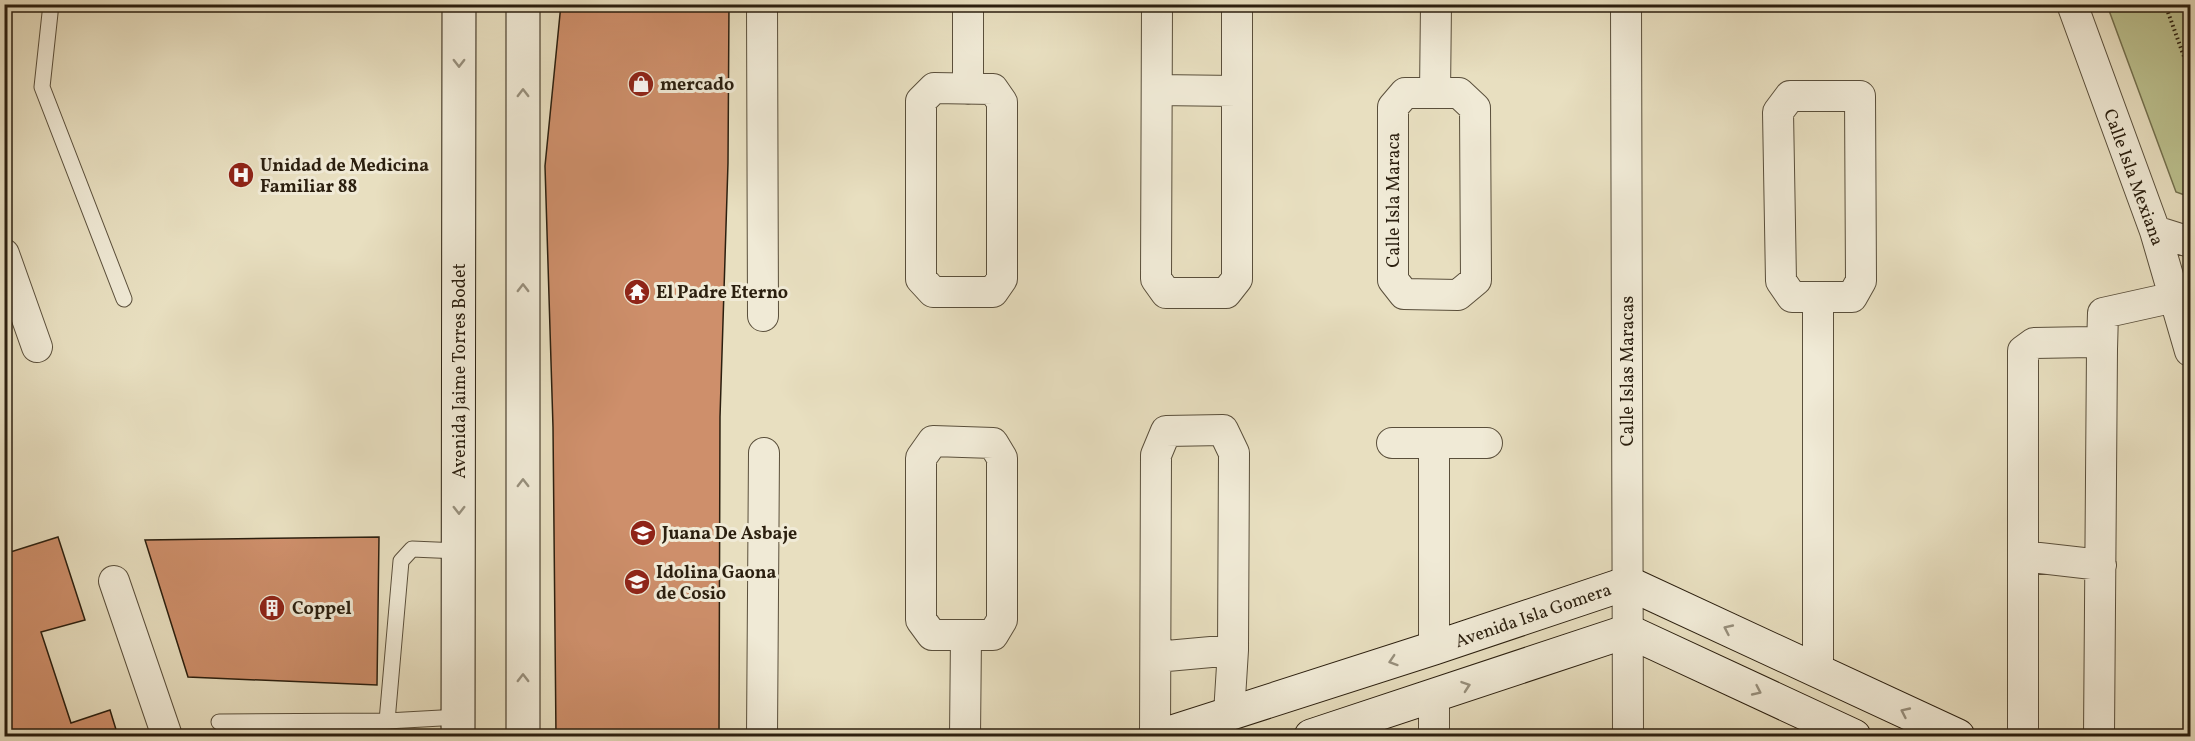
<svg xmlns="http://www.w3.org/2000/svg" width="2195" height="741" viewBox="0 0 2195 741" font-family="Vollkorn,serif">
	<rect width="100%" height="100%" fill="#e8dfc0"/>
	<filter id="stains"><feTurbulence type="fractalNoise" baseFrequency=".00333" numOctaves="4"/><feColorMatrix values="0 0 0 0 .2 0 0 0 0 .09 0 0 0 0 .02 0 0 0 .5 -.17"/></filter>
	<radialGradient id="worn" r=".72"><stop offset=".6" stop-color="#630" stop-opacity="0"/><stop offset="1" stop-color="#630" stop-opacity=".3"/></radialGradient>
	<path fill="#bbc08e" stroke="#73704e" stroke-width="1.5" d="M2107 5H2190V197L2176 192Z"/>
	<path fill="#ce8f6b" stroke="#2b1f0f" stroke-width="1.5" d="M561 4H729L728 163 720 417 719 736H556L553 427 545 166Z
		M58 537 85 620 41 632 71 723 110 710 118 736H4V554Z
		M379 537 377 685 188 677 145 540Z"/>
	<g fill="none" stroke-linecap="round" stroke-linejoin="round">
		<g stroke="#5a4f3b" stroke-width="17">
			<path id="lane" d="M51 4 42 87 124 299
				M387 721 401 561 412 549 459 551
				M219 722 387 721 459 717"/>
		</g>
		<g stroke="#5a4f3b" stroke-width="32">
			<path id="street" d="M762 4 763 316
				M1157 4 1156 279 1166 293H1226L1237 279V4
				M1626 4 1628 736
				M2072 4 2155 231 2190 351
				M934 88 993 89 1002 102V279L993 292H933L921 279V101Z
				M968 89V4
				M1157 90 1236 91
				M1405 93H1459L1475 108 1476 280 1458 295 1404 294 1393 280V107Z
				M1435 93 1436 4
				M1790 96H1860L1861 281 1852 297H1792L1781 281 1778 112Z
				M2155 231 2190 242
				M4 254 37 347
				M1818 297V671
				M2102 349 2103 313 2175 297
				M933 441 993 443 1002 458V620L993 635H932L921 620V458Z
				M1392 443H1487
				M2023 556 2101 565
				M114 581 167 736
				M1434 648V443
				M1156 657 1233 650
				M762 736 764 453
				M965 736 966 636
				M1155 736 1156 455 1166 431 1223 430 1234 453 1233 650 1229 714
				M1434 736V697
				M2023 736V351L2034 343 2092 342 2102 349 2099 736"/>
		</g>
		<g stroke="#2b1f0f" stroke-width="35">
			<path id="secondary" d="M458 736 459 4
				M523 736V4
				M1160 736 1434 648 1628 583 1958 736
				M1311 736 1628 631 1854 736"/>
		</g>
		<path stroke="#2b1f0f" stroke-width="4" stroke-dasharray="1.5 3" stroke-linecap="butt" d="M2165 4 2190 73"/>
		<use href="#lane" stroke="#f0ead6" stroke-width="15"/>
		<use href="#street" stroke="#f0ead6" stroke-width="30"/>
		<use href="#secondary" stroke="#f0ead6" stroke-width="33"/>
	</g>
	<defs><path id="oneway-chevron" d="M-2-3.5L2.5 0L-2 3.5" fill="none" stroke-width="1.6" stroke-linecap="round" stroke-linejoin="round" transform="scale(1.5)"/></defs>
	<g stroke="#978f7c">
		<use href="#oneway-chevron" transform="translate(459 63) rotate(90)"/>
		<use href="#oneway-chevron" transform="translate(523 93) rotate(-90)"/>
		<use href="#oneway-chevron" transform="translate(523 288) rotate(-90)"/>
		<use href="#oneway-chevron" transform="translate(523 483) rotate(-90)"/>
		<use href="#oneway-chevron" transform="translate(459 510) rotate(90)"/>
		<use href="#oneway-chevron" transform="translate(1728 629) rotate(-155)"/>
		<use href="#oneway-chevron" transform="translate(1393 661) rotate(162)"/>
		<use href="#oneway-chevron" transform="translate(523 678) rotate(-90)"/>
		<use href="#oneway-chevron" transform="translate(1466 686) rotate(-19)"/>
		<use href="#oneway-chevron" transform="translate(1757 691) rotate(25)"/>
		<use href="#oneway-chevron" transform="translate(1905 712) rotate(-155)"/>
	</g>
	<defs>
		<g id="shop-disc" transform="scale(1.35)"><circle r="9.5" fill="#8f2418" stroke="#f0ead6"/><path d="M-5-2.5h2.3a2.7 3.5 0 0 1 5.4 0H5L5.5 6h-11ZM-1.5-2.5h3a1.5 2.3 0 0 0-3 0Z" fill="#fff"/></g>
		<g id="hospital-disc" transform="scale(1.35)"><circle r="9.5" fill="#8f2418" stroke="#f0ead6"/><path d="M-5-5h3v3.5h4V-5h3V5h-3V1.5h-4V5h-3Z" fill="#fff"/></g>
		<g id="temple-disc" transform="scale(1.35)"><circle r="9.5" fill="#8f2418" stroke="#f0ead6"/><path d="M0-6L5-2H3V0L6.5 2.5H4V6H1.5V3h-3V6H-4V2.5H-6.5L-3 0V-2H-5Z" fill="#fff"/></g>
		<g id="school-disc" transform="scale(1.35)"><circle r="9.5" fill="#8f2418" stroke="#f0ead6"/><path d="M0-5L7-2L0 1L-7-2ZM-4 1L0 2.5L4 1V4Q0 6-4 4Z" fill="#fff"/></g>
		<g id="building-disc" transform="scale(1.35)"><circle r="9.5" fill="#8f2418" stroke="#f0ead6"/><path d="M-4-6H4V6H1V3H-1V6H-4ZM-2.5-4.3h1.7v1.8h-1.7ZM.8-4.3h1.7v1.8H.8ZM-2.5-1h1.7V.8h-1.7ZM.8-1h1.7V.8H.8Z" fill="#fff"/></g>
	</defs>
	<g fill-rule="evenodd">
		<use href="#shop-disc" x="641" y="84"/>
		<use href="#hospital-disc" x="241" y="175"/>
		<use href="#temple-disc" x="637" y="292"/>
		<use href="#school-disc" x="643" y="533"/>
		<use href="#school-disc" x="637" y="582"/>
		<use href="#building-disc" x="272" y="608"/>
	</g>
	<g text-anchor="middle" stroke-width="6" stroke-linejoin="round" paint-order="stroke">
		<g font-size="18" font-weight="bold" fill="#2b1f0f" stroke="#f0ead6" text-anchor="start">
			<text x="660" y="90">mercado</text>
			<text x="260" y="171">Unidad de Medicina<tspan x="260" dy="21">Familiar 88</tspan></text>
			<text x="656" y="298">El Padre Eterno</text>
			<text x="662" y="539">Juana De Asbaje</text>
			<text x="656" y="578">Idolina Gaona<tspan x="656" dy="21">de Cosio</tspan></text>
			<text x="292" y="614">Coppel</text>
		</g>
		<g font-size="18" fill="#2b1f0f" stroke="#f0ead6">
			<text transform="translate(2134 177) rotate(70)" y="6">Calle Isla Mexiana</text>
			<text transform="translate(1393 200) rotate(-90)" y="6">Calle Isla Maraca</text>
			<text transform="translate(459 371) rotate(-90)" y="6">Avenida Jaime Torres Bodet</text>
			<text transform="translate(1627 371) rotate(-90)" y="6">Calle Islas Maracas</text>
			<text transform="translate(1533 615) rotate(-19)" y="6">Avenida Isla Gomera</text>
		</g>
	</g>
	<rect width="2195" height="741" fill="none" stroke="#e8dfc0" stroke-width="24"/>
	<rect x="6" y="6" width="2183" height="729" fill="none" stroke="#2b1f0f" stroke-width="3"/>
	<rect x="12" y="12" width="2171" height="717" fill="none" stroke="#2b1f0f" stroke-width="1.5"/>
	<rect width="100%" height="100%" filter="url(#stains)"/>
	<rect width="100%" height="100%" fill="url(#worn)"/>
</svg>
